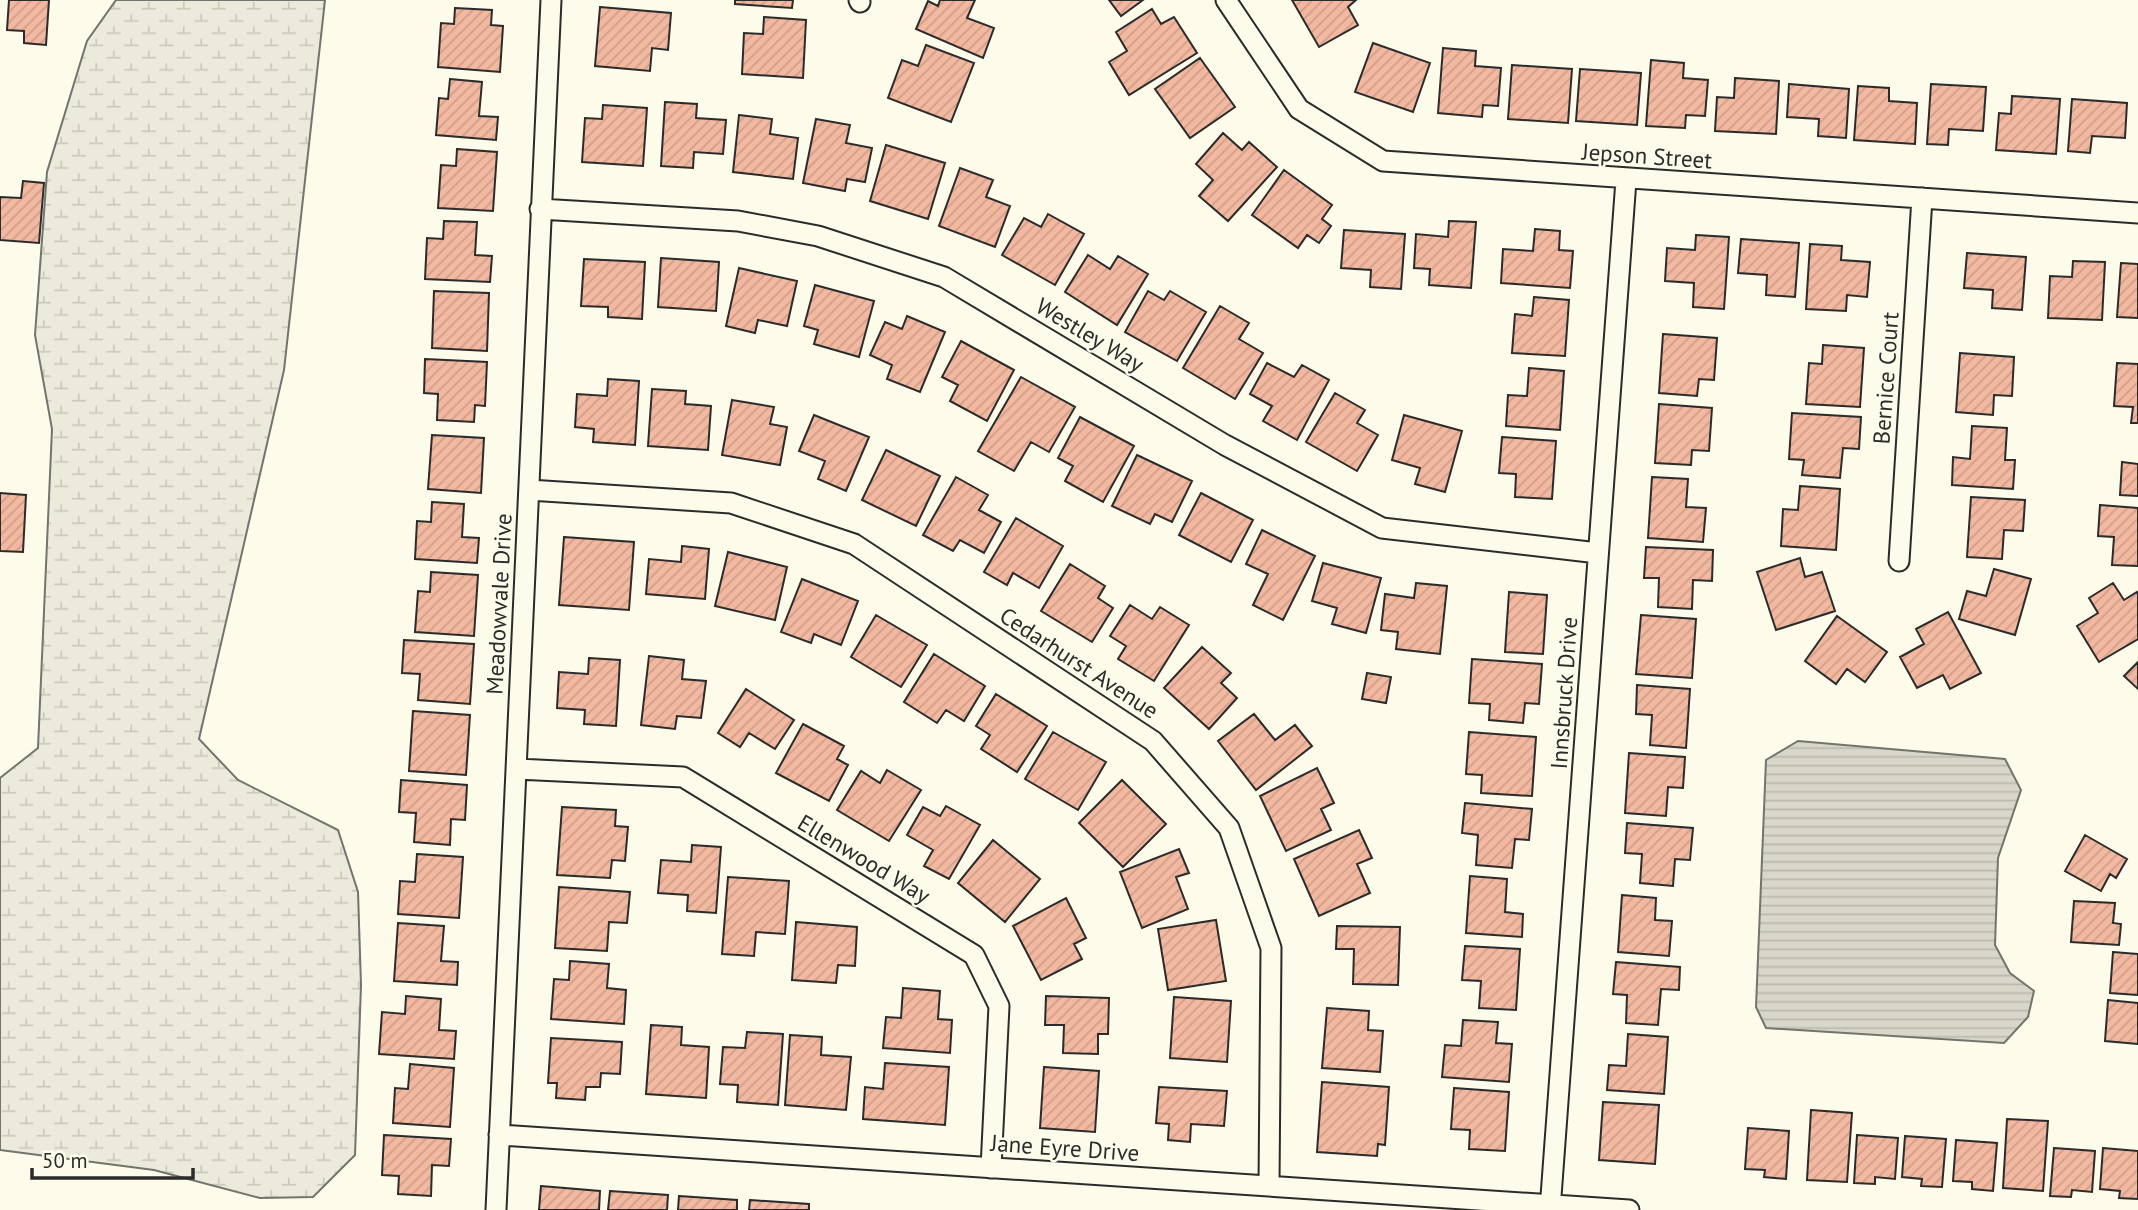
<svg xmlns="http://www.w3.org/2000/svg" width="2138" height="1210" viewBox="0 0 2138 1210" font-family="'PT Sans',sans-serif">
	<defs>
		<pattern id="wetland-marsh" width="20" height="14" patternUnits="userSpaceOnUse" patternTransform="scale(1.75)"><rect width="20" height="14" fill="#ecebdb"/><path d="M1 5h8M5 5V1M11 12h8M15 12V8" fill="none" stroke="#cbcabc"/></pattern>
		<pattern id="water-rules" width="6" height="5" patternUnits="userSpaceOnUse" patternTransform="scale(1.75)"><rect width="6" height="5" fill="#d8d7c9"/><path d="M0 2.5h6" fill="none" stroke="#bab9ad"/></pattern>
		<pattern id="building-hatch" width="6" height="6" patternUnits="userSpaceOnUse" patternTransform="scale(1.75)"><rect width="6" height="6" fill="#f2b8a0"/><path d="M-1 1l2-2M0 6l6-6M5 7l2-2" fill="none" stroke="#d09e8a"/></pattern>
	</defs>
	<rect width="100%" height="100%" fill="#fdfbea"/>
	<path fill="url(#wetland-marsh)" stroke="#74746e" stroke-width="2" d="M116 0H325L284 370 199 739 238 780 338 830 358 892 361 985 355 1155 313 1197 260 1198 154 1170 0 1150V778L38 748 52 429 35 335 47 172 87 41Z"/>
	<path fill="url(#water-rules)" stroke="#74746e" stroke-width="2" d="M1798 741 2005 759 2021 790 1998 858 1995 945 2010 973 2034 991 2028 1017 2004 1043 1766 1028 1756 1007 1766 760Z"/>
	<path fill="url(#building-hatch)" stroke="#2b2b2b" stroke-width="2" d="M9 0H49L46 45 24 43V31L7 30Z
		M735 0H793L792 8 735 4Z
		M940 0H975L967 18 994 28 983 58 916 29 928 1 938 6Z
		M1109 0H1143L1121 16Z
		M1292 0H1356L1348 7 1358 25 1319 47Z
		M600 7 671 13 668 50 652 48 650 71 595 66Z
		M455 8 492 10 491 25 503 26 500 72 438 67 441 23 454 24Z
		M1152 9 1161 24 1174 17 1197 53 1129 95 1109 62 1127 51 1116 32Z
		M764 17 806 20 803 78 742 74 744 33 763 34Z
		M1373 43 1430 63 1413 112 1355 92Z
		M926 45 974 63 951 122 888 98 902 60 918 66Z
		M1443 48 1476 51 1475 66 1501 68 1498 106 1483 105 1482 117 1438 113Z
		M1200 58 1235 107 1190 138 1155 89Z
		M1651 60 1684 63 1683 78 1708 80 1705 116 1686 115 1685 128 1646 126Z
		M1512 65 1572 69 1568 123 1508 119Z
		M1580 69 1641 73 1637 125 1576 121Z
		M1735 78 1779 81 1776 134 1715 131 1717 97 1734 98Z
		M450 79 482 82 479 116 498 117 496 140 436 135 439 98 448 99Z
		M1789 84 1849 89 1846 138 1818 136 1819 119 1787 117Z
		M1931 84 1986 87 1983 131 1949 129 1948 145 1927 144Z
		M1858 86 1889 88V101L1917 103 1915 144 1854 140Z
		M2012 96 2060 99 2056 154 1996 150 1999 113 2011 114Z
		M2072 99 2127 103 2125 138 2092 136 2090 153 2068 151Z
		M665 102 697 104 696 118 726 120 723 154 694 152 693 168 661 166Z
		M603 105 647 108 643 166 582 162 585 118 602 119Z
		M739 115 772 119 770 134 798 138 793 179 733 172Z
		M816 119 850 125 846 143 872 148 865 182 847 179 845 191 803 183Z
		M1223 133 1242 150 1249 142 1277 167 1228 221 1199 196 1213 180 1196 164Z
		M886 145 945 163 928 219 870 201Z
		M457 149 497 152 493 211 438 208 441 165 456 166Z
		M960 168 993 180 986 197 1010 206 995 247 939 226Z
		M1284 170 1332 205 1322 219 1331 226 1319 243 1307 235 1298 248 1252 215Z
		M23 181 44 183 39 243 0 240V197L21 198Z
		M1048 214 1084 234 1055 285 1002 255 1024 218 1041 227Z
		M444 221 477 222 475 255 492 256 490 282 425 279 427 238 443 239Z
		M1449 221 1476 222 1471 288 1429 285 1430 269 1414 268 1416 234 1448 237Z
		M1535 229 1560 231 1559 250 1573 251 1570 288 1501 283 1503 249 1533 251Z
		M1344 230 1405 234 1401 289 1370 287 1371 270 1341 268Z
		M1696 235 1729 237 1724 309 1693 307 1694 283 1665 281 1667 248 1695 250Z
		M1741 239 1799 243 1795 297 1766 295 1767 275 1738 273Z
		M1810 244 1842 246 1841 260 1870 262 1867 297 1847 295 1846 311 1806 309Z
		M1967 253 2026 257 2022 310 1992 308 1993 290 1964 288Z
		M1088 255 1110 269 1118 256 1148 274 1117 325 1065 292Z
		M661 258 719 262 716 311 658 307Z
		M584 259 645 262 642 319 608 317V307L581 306Z
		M2073 261 2105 262 2102 320 2048 318 2050 276 2072 277Z
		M2121 263 2138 264V318L2117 317Z
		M739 268 797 281 787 326 758 320 755 333 726 326Z
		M815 285 874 301 859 357 814 344 818 330 804 326Z
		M434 291 489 293 487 351 432 348Z
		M1148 291 1164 300 1170 291 1206 312 1177 361 1125 332Z
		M1534 297 1569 300 1565 356 1512 353 1515 314 1532 316Z
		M1220 306 1249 323 1239 339 1263 353 1235 399 1183 368Z
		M907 316 945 332 920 392 887 379 892 365 870 355 885 322 902 329Z
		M1663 334 1717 338 1714 380 1699 379 1697 396 1659 393Z
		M961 341 1014 370 987 421 950 401 958 385 942 377Z
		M1823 345 1864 348 1860 407 1806 404 1809 363 1822 364Z
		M1960 353 2014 357 2012 396 1994 395 1993 415 1956 412Z
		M425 359 487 362 485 406 475 405 474 422 437 420 438 394 424 393Z
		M1267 363 1294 377 1302 365 1329 380 1297 440 1263 421 1272 406 1250 394Z
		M2117 363 2138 364V423H2131L2133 407 2114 406Z
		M1529 368 1564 371 1560 430 1506 426 1508 395 1527 396Z
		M1021 377 1075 407 1049 452 1031 442 1014 471 978 451Z
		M608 379 639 381 635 445 593 442 594 429 575 427 577 394 607 396Z
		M652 389 686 391 685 404 711 406 708 450 648 446Z
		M1335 393 1365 410 1357 423 1378 435 1357 471 1306 442Z
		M732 400 774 407 770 424 787 427 780 465 722 455Z
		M1659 404 1712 408 1709 451 1692 450 1691 465 1655 463Z
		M1792 413 1861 417 1859 449 1843 448 1840 478 1802 475 1804 460 1789 459Z
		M814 415 869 437 846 491 818 479 825 461 799 451Z
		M1404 415 1462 431 1445 492 1415 484 1420 468 1392 460Z
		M1080 417 1134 446 1103 502 1065 481 1073 466 1058 458Z
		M1972 426 2007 428 2005 460H2015L2013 489 1952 485 1953 457 1970 459Z
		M432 435 484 438 481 493 428 489Z
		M1502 437 1556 441 1552 499 1515 497 1516 474 1499 473Z
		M886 450 940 476 916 526 862 500Z
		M1137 455 1192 481 1172 522 1155 514 1150 524 1112 506Z
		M2122 462 2138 464V496L2120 495Z
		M956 477 988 495 979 510 1001 522 984 553 960 540 953 551 923 535Z
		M1652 477 1688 479 1686 507 1706 508 1703 542 1648 538Z
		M1800 486 1840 489 1836 550 1781 546 1783 509 1798 510Z
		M0 493 26 495 23 552 0 551Z
		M1201 493 1253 520 1231 562 1179 535Z
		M1971 497 2025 500 2023 531 2004 530 2002 559 1967 557Z
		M432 502 464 504 462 537 479 538 477 563 415 559 417 521 431 522Z
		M2100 505 2138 508V566L2112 565 2114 537 2098 536Z
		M1016 518 1063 546 1039 588 1013 573 1007 585 984 572Z
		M1262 530 1315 556 1283 620 1253 605 1268 574 1246 564Z
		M564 537 634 542 629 610 559 605Z
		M682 546 709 549 705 599 646 594 649 559 681 562Z
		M1646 547 1713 550 1712 581 1693 580 1692 609 1658 607 1659 578H1644Z
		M728 552 787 567 775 620 715 606Z
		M1800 558 1805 577 1822 572 1835 611 1776 630 1757 572Z
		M1323 563 1381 578 1366 633 1332 624 1337 608 1312 601Z
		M1070 564 1105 586 1098 598 1113 608 1092 642 1041 611Z
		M1994 569 2031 579 2015 635 1959 619 1967 591 1986 596Z
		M431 572 478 575 474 636 415 632 418 591 430 592Z
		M802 579 858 601 841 645 814 634 811 643 781 632Z
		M1416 583 1447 586 1440 654 1396 649 1398 632 1381 630 1385 594 1414 598Z
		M2113 583 2124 600 2137 592 2138 594V639L2099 662 2077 626 2098 613 2089 598Z
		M1509 592 1547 595 1543 654 1505 652Z
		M1130 605 1152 619 1160 607 1189 625 1154 681 1118 659 1126 646 1110 636Z
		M1948 612 1981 673 1950 689 1943 675 1917 688 1900 657 1924 644 1916 629Z
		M876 615 927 645 901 687 851 657Z
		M1641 615 1696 619 1692 678 1636 674Z
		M1837 616 1887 652 1865 682 1847 669 1836 684 1805 661Z
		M404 640 474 644 470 704 418 700 420 674 402 673Z
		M1202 647 1231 673 1221 683 1237 698 1209 729 1164 688Z
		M934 654 985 686 964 721 946 710 937 723 904 702Z
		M649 656 684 660 682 679 706 681 701 718 677 716 675 729 641 725Z
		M589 658 620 660 616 726 584 724 585 710 557 708 559 672 588 674Z
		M1472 659 1542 664 1539 704 1525 703 1523 723 1489 720 1490 704 1469 703Z
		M2138 662V689L2124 676Z
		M1367 673 1391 677 1386 703 1362 699Z
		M1637 685 1690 689 1686 748 1650 745 1652 715 1636 714Z
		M746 689 794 720 775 749 749 733 740 747 718 733Z
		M996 694 1047 726 1017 772 981 749 990 735 976 726Z
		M413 711 470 715 466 775 409 771Z
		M1254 714 1275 740 1295 725 1312 746 1256 790 1218 741Z
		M803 724 844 746 837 759 848 765 829 801 776 773Z
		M1053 732 1106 762 1078 810 1025 779Z
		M1469 732 1536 737 1532 796 1481 793 1482 775 1466 774Z
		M1629 753 1685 757 1683 788 1668 787 1666 816 1625 813Z
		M1317 768 1334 803 1321 809 1331 830 1286 851 1260 796Z
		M887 770 921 790 889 841 837 810 861 771 880 783Z
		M401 780 467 785 465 820 451 819 450 845 414 842 416 813 399 812Z
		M1122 780 1166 824 1123 867 1079 823Z
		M1465 803 1532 809 1529 840 1515 839 1512 868 1476 865 1478 835 1462 833Z
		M946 806 980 825 949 879 924 866 933 850 907 835 923 807 940 816Z
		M562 807 616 810 615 826 628 827 625 861 612 860 610 878 557 875Z
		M1627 823 1693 828 1690 860 1675 859 1673 886 1640 883 1642 854 1625 853Z
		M1359 830 1372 858 1357 864 1370 893 1319 916 1294 859Z
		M2085 835 2127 859 2116 878 2110 874 2101 891 2065 871Z
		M993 840 1040 879 1005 922 958 883Z
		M692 845 721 847 716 913 687 911 688 895 658 893 661 860 691 862Z
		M1179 849 1189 873 1176 877 1188 909 1142 928 1120 872Z
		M417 854 463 857 459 918 398 914 400 881 415 882Z
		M1470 876 1507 879 1505 912 1523 914 1522 937 1466 933Z
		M728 877 789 881 785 934 756 932 754 956 722 954Z
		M559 887 630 892 627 923 609 922 607 951 555 948Z
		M1622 895 1656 898 1655 920 1672 921 1669 956 1618 952Z
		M1066 898 1086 938 1074 944 1082 959 1041 980 1013 926Z
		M2074 901 2115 903 2113 923 2121 924 2119 945 2071 942Z
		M1216 920 1226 981 1168 990 1158 929Z
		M796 922 857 927 855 966 838 965 836 983 792 980Z
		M398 923 444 926 441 961 458 962 457 985 394 981Z
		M1337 926 1400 927 1398 985 1353 984 1354 949H1336Z
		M1465 946 1520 949 1516 1010 1479 1008 1481 981 1462 980Z
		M2113 952 2138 954V995L2110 993Z
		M570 961 609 964 607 988 626 990 624 1024 551 1019 554 979 569 980Z
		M1616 962 1680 967 1679 990 1661 989 1658 1025 1626 1023 1627 995 1613 994Z
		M903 988 940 991 938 1019 952 1020 950 1053 883 1048 886 1017 901 1018Z
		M406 996 441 999 439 1030 456 1031 454 1059 379 1054 382 1012 405 1014Z
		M1046 996 1109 998 1108 1034H1098V1054L1063 1053 1064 1025H1045Z
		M1174 997 1231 1001 1227 1062 1170 1058Z
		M2108 1000 2138 1003V1044L2105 1041Z
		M1327 1008 1369 1011 1368 1030 1383 1031 1380 1072 1322 1068Z
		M1463 1020 1498 1022 1496 1043 1512 1044 1509 1082 1442 1077 1445 1045 1461 1046Z
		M651 1025 682 1027 681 1045 709 1047 706 1098 646 1094Z
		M747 1032 783 1034 778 1105 737 1102 738 1085 720 1084 723 1047 745 1048Z
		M1628 1034 1668 1037 1664 1094 1607 1090 1609 1065 1626 1066Z
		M790 1035 822 1037 821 1055 851 1057 846 1110 785 1105Z
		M551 1038 622 1042 620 1074 601 1073 600 1087H586L585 1100 556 1098 557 1083H548Z
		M885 1063 949 1067 945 1125 863 1119 865 1087 883 1089Z
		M410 1064 454 1068 450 1127 393 1123 395 1088 408 1089Z
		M1044 1067 1099 1071 1095 1132 1040 1128Z
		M1322 1082 1389 1087 1385 1145 1378 1144 1377 1156 1317 1152Z
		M1159 1087 1227 1091 1224 1126 1191 1124 1190 1142 1168 1140 1169 1124 1156 1123Z
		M1454 1088 1509 1092 1505 1151 1469 1149 1470 1130 1451 1129Z
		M1603 1102 1659 1105 1655 1164 1599 1160Z
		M1811 1110 1852 1113 1847 1182 1807 1180Z
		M2007 1119 2048 1121 2043 1191 2003 1188Z
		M1748 1128 1789 1131 1786 1179 1764 1177 1765 1170 1745 1169Z
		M384 1135 451 1139 449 1166 432 1165 431 1196 398 1194 399 1176 382 1175Z
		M1857 1135 1898 1138 1895 1179 1875 1177V1184L1854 1183Z
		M1905 1136 1946 1139 1942 1187 1921 1186 1922 1179 1902 1177Z
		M1956 1140 1997 1143 1993 1191 1972 1189V1182L1953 1181Z
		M2054 1148 2095 1151 2092 1192 2072 1190 2071 1197 2050 1196Z
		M2103 1148 2138 1151V1199L2119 1198 2120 1191 2100 1189Z
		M541 1186 600 1191 599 1210H539Z
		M610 1191 668 1195 667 1210H608Z
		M679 1196 737 1200V1210H678Z
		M750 1200 809 1204V1210H749Z"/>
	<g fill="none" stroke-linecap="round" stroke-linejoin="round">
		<g stroke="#2b2b2b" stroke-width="23">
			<path id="street" d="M859 0 860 2
				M1226 0 1299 109 1383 161 2138 213
				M540 209 738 221 818 236 944 277 1225 445 1382 528 1598 553
				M529 490 731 503 854 544 1153 741 1229 828 1271 948 1269 1186
				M1899 561 1922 198
				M517 769 683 777 974 955 999 1006 991 1168
				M499 1135 1629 1210
				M496 1210 551 0
				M1550 1210 1626 180"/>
		</g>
		<use href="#street" stroke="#fdfbea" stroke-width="19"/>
	</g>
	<g text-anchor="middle" stroke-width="5" stroke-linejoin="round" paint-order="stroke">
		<g font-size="23" fill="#2b2b2b" stroke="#fdfbea">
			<text transform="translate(1647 156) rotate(4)" y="8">Jepson Street</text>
			<text transform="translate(1090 335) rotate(31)" y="8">Westley Way</text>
			<text transform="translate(1886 378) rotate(-86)" y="8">Bernice Court</text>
			<text transform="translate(499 604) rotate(-87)" y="8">Meadowvale Drive</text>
			<text transform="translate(1079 663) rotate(33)" y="8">Cedarhurst Avenue</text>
			<text transform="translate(1564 693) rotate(-86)" y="8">Innsbruck Drive</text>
			<text transform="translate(864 859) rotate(31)" y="8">Ellenwood Way</text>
			<text transform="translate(1065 1148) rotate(4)" y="8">Jane Eyre Drive</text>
		</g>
	</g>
	<path d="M32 1168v10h161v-10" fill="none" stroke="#2b2b2b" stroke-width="3.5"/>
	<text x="42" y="1168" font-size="21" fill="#2b2b2b" stroke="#fdfbea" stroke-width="5" paint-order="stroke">50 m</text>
</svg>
